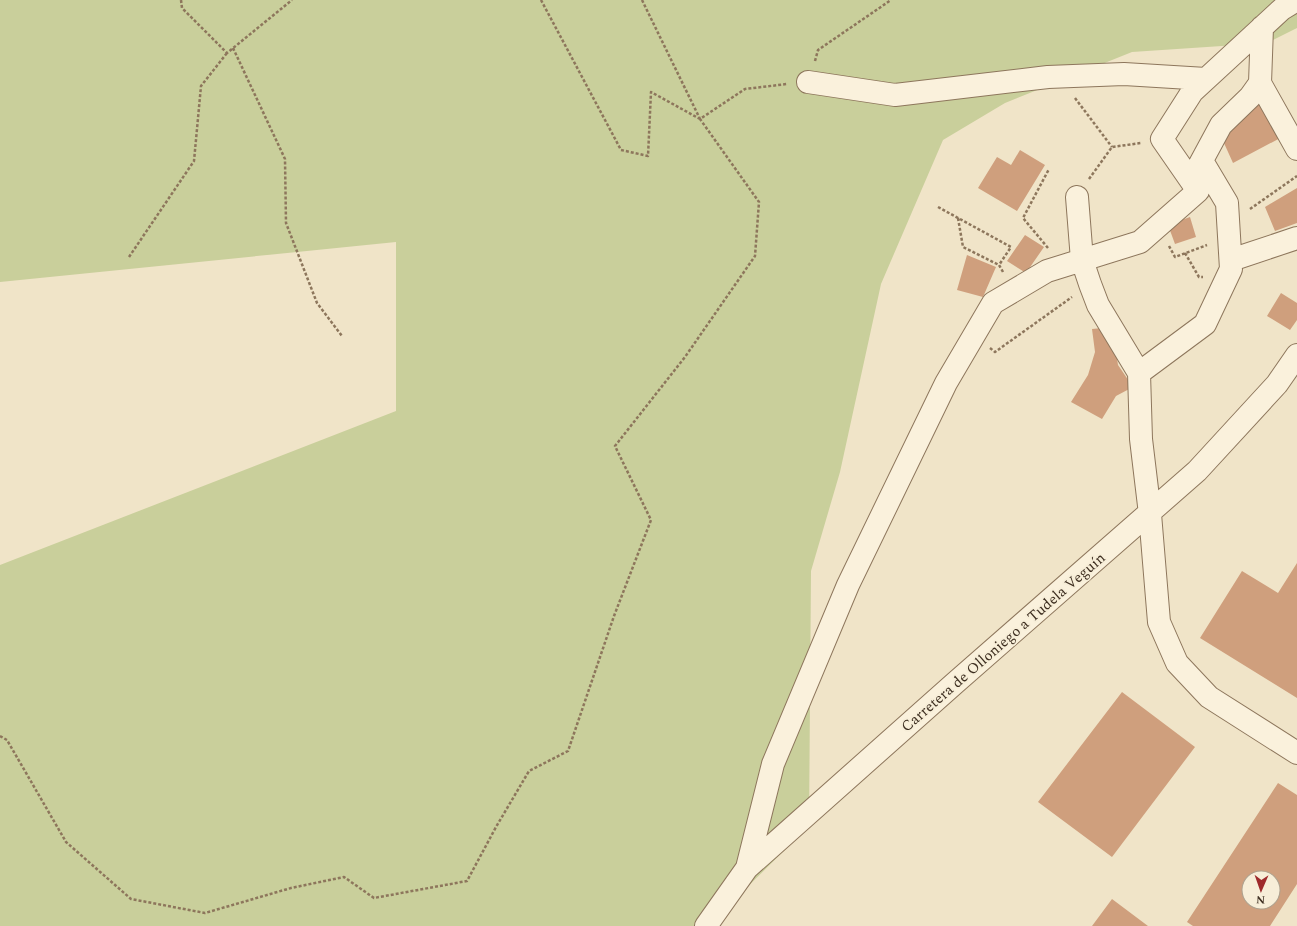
<svg xmlns="http://www.w3.org/2000/svg" width="1297" height="926" viewBox="0 0 1297 926" font-family="Spectral,serif">
	<rect width="100%" height="100%" fill="#f0e4c8"/>
	<path fill="#c9cf9b" d="M0 0H1297V28L1267 43 1132 52 1005 103 943 140 881 284 840 472 811 571 809 826 708 926H0V565L396 411V242L0 282Z"/>
	<path fill="#cf9f7d" fill-rule="evenodd" d="M1264 99 1284 136 1233 163 1219 132Z
		M1020 150 1045 165 1017 211 978 188 997 157 1011 165Z
		M1297 188V223L1275 231 1265 207Z
		M1190 217 1196 237 1175 244 1168 225Z
		M1025 235 1044 247 1026 273 1007 261Z
		M967 255 996 267 983 297 957 290Z
		M1281 293 1297 303V320L1290 330 1267 316Z
		M1102 328 1116 352 1118 365 1133 387 1116 396 1102 419 1071 402 1088 375 1095 352 1092 329Z
		M1297 563V698L1200 638 1242 571 1278 593Z
		M1122 692 1195 747 1112 857 1038 802Z
		M1278 783 1297 795V884L1270 926H1193L1187 922ZM1249 878H1273V902H1249Z
		M1112 899 1148 926H1092Z"/>
	<g fill="none" stroke-linecap="round" stroke-linejoin="round">
		<g stroke="#8d765c" stroke-width="24">
			<path id="minor" d="M1262 27 1260 83 1297 149
				M808 82 895 95 1048 77 1124 74 1206 79
				M1194 175 1221 125 1250 97 1260 83
				M1077 197 1082 260 1090 284 1098 305 1139 373 1141 439 1150 514 1159 622 1177 663 1209 697 1297 753
				M1231 260 1297 238
				M1139 373 1205 324 1231 269 1227 203 1202 161
				M747 868 773 764 848 585 946 383 993 303 1047 271 1140 242 1198 191 1162 139 1192 92 1282 9 1297 0
				M706 926 747 868 955 683 1197 471 1277 384 1297 355"/>
		</g>
		<path stroke="#8d765c" stroke-width="2.5" stroke-dasharray="3 2" stroke-linecap="butt" d="M181 0 182 8 227 53 292 0
			M541 0 621 150 648 156 651 92 700 119
			M642 0 700 119
			M233 48 285 159 286 223 317 303 342 336
			M815 61 818 50 891 0
			M1075 98 1112 147
			M1089 179 1112 147 1141 143
			M938 207 1011 247 999 265 1003 272
			M1250 209 1297 176
			M958 218 963 247 999 265
			M1169 246 1175 257 1207 245
			M1048 248 1023 218 1049 169
			M1185 253 1199 277H1203
			M129 257 194 161 201 86 227 53
			M990 348 995 352 1072 297
			M0 736 7 740 66 842 131 899 205 913 291 888 344 877 374 898 467 881 496 827 529 771 568 751 614 616 651 520 615 446 685 357 755 256 759 202 700 119 745 89 787 84"/>
		<use href="#minor" stroke="#faf1dc" stroke-width="22"/>
	</g>
	<g text-anchor="middle" stroke-width="3.5" stroke-linejoin="round" paint-order="stroke">
		<g font-size="15" fill="#3d2e20" stroke="#f7eed8">
			<text transform="translate(1003 642) rotate(-41)" y="5">Carretera de Olloniego a Tudela Veguín</text>
		</g>
	</g>
	<g transform="translate(1261 890) rotate(182)"><circle r="19" fill="#f7eed8" stroke="#ada18e"/>
	<path d="M0-3L7 15L0 10L-7 15Z" fill="#9e2a2b"/>
	<text y="-6" font-size="11" font-weight="bold" text-anchor="middle" fill="#3d2e20">N</text>
	</g>
</svg>
